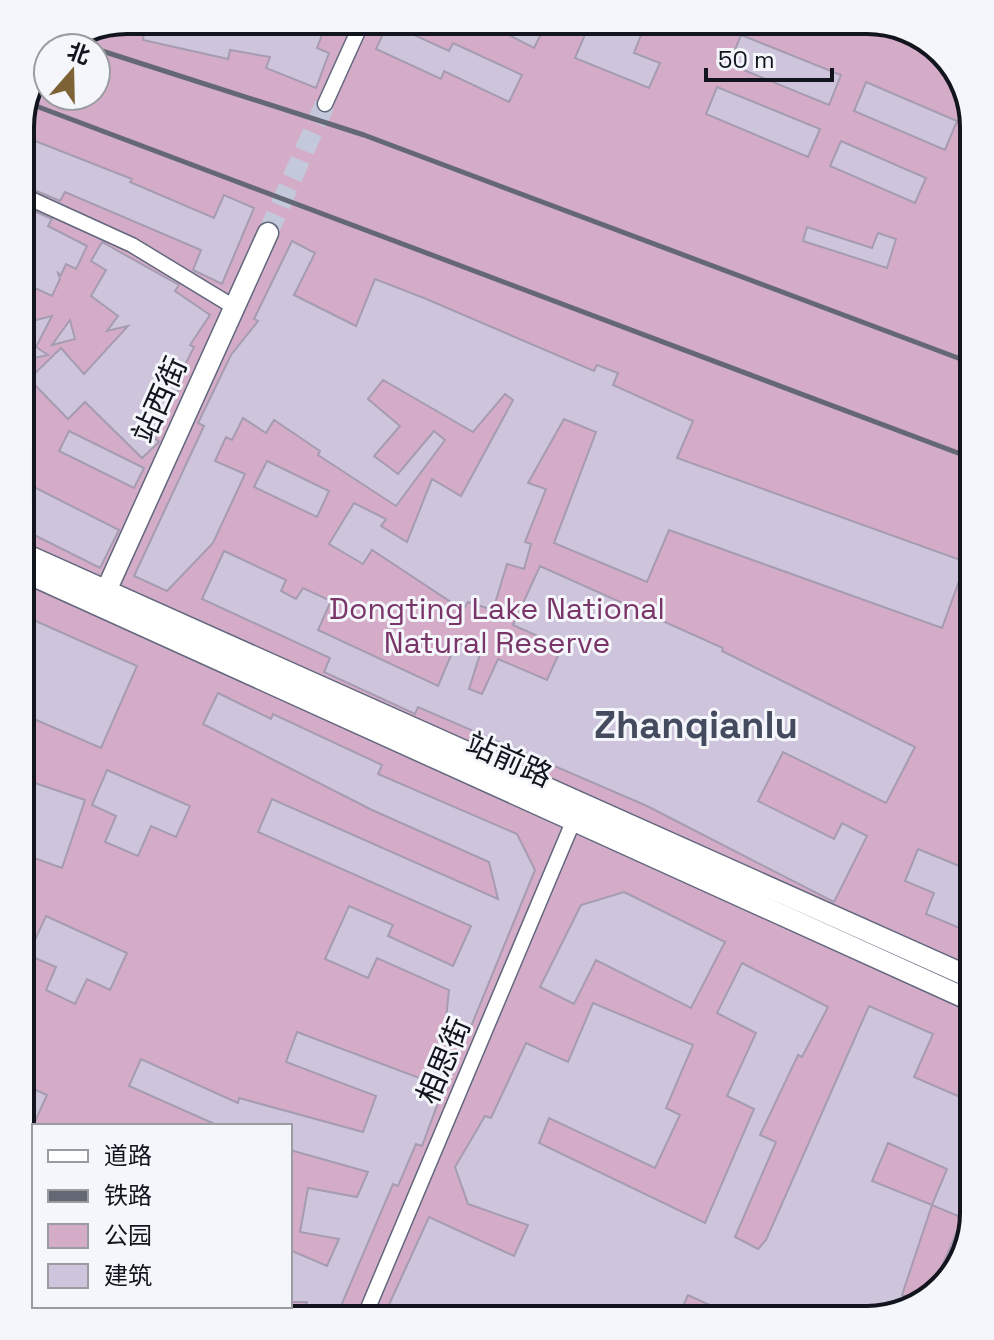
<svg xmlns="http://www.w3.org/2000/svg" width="994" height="1340" viewBox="0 0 994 1340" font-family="'Space Grotesk','Noto Sans SC',sans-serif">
	<rect width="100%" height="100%" fill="#e2e8fb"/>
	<path fill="#d4acc7" d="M127 20H874L921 35 959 73 974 127V1214L959 1267 921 1305 868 1320H120L75 1306H290V1126H34V1265L20 1213V119L48 63V96H96V48H55Z"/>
	<path fill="#cec4db" stroke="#a69cb2" stroke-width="2" fill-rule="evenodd" d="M127 20 284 23 285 20H328L317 48 329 53 316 88 266 68 270 57 230 50 228 59 143 40 144 33 108 31V27Z
		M480 20H548L534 48Z
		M591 20H647L634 53 660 63 649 88 575 58Z
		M388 23 449 51 453 43 522 75 509 102 444 71 441 79 376 49Z
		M741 35 841 75 829 105 729 64Z
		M866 82 957 121 945 150 854 111Z
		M717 87 820 129 808 157 706 114Z
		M20 135 132 179 130 182 214 218 224 195 254 208 222 284 193 270 201 250 65 192 60 201 20 184Z
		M841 141 926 178 915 203 830 166Z
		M20 205 52 219 48 226 87 246 76 269 66 264 61 275 58 273 60 279 52 296 20 281Z
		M807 227 872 248 878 233 896 239 887 268 803 241Z
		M292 241 315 253 294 295 356 326 375 279 424 298 594 371 597 365 618 373 613 385 693 421 677 458 966 562 942 628 669 530 647 582 554 543 596 432 564 419 528 483 546 489 525 542 531 544 524 569 507 564 493 610 468 602 463 610 372 550 363 564 329 544 354 503 386 519 381 526 407 542 432 479 461 496 513 400 505 394 473 432 383 380 368 399 400 426 374 456 398 474 434 431 445 440 396 506 318 455 320 451 274 420 266 433 243 418 232 440 226 437 215 461 245 474 213 543 167 591 134 576 204 426 198 423 231 355 258 321 254 319Z
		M102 242 179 285 175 291 210 315 190 345 194 347 178 379 182 383 154 437 159 442 142 458 85 402 68 419 29 379 61 348 84 374 128 326 107 331 118 316 91 296 106 270 91 261Z
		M52 316 36 347 48 355 20 361V324Z
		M70 320 75 339 52 345Z
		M69 431 144 468 134 488 59 451Z
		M267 461 329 491 317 517 254 487Z
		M20 480 119 530 100 568 20 528Z
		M224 551 286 580 281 591 296 599 303 588 331 601 318 630 438 686 457 641 481 651 469 689 482 694 498 659 547 680 562 647 513 625 540 566 723 648 722 651 915 747 886 803 783 752 758 801 834 839 842 823 867 836 834 902 647 806 418 707 415 714 324 672 330 658 202 599Z
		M20 614 137 666 101 748 20 713Z
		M218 693 271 719 273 714 382 765 378 774 517 834 535 870 470 1029 446 1019 449 990 377 958 368 978 325 959 349 906 393 925 388 936 453 966 471 926 258 832 272 799 498 899 489 862 372 810 203 724Z
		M107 770 190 806 176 837 151 826 138 856 105 842 116 816 92 805Z
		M20 778 85 800 62 868 20 853Z
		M918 849 974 872V934L926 914 934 893 905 881Z
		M624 892 725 942 691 1008 596 960 574 1004 540 987 581 905Z
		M46 916 127 953 110 990 87 979 75 1004 46 990 56 967 28 955Z
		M742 963 828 1007 802 1057 798 1055 760 1135 776 1142 735 1237 758 1249 766 1240 869 1006 933 1034 914 1077 974 1103V1214L959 1267 928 1298 963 1218 932 1205 902 1295 921 1305 868 1320H721L725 1312 688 1295 677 1320H382L429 1217 514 1256 528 1225 468 1204 455 1167 485 1116 491 1118 526 1043 568 1062 593 1003 693 1045 666 1108 680 1115 655 1168 549 1118 539 1143 705 1223 754 1109 727 1096 756 1033 717 1013ZM888 1143 947 1169 932 1205 872 1181Z
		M297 1032 422 1079 427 1065 449 1073 422 1146 416 1144 398 1186 393 1184 335 1320H299L307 1302H290V1250L327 1266 339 1239 300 1232 308 1188 357 1197 368 1172 290 1150V1126H219L129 1086 141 1059 238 1103 239 1098 363 1132 376 1096 286 1062Z
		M20 1083 47 1095 32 1128 20 1123Z
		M86 1306H172L166 1320H120L86 1309Z"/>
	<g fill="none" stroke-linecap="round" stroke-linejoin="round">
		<path stroke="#c3c8da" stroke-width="20" stroke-dasharray="20 10" stroke-linecap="butt" d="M268 233 325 104"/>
		<g stroke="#61687d" stroke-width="17">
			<path id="minor" d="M325 104 363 20
				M20 194 132 245 234 307
				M363 1320 573 822"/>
		</g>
		<g stroke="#61687d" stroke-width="23">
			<path id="secondary" d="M20 552 974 979
				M20 570 974 1002
				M106 591 268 233"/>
		</g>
		<use href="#minor" stroke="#fff" stroke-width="14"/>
		<use href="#secondary" stroke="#fff" stroke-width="20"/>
		<path stroke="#646874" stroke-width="5" d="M71 41 364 135 974 364
			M28 103 974 459"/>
	</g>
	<g text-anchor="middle" stroke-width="6" stroke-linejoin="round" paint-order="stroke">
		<g font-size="30" fill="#12151d" stroke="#f4f6fb">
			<text transform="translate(160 400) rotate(-66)" y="10">站西街</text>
			<text transform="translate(509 760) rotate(24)" y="10">站前路</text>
			<text transform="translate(444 1061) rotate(-67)" y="10">相思街</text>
		</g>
		<g font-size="30" fill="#7a3568" stroke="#f4f6fb">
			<text x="497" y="619">Dongting Lake National<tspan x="497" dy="34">Natural Reserve</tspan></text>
		</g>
		<g font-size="38" font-weight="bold" fill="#454b5f" stroke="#f4f6fb">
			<text x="696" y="738">Zhanqianlu</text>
		</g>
	</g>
	<path d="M0 0H994V1340H0ZM127 34H867A93 93 0 0 1 960 127V1213A93 93 0 0 1 867 1306H127A93 93 0 0 1 34 1213V127A93 93 0 0 1 127 34Z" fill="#f4f6fb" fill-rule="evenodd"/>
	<path fill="none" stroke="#12151d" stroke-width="4" d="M127 34H867A93 93 0 0 1 960 127V1213A93 93 0 0 1 867 1306H127A93 93 0 0 1 34 1213V127A93 93 0 0 1 127 34Z"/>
	<rect x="32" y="1124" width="260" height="184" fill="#f4f6fb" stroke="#9a9ca2" stroke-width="2"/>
	<rect x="48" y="1150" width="40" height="12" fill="#ffffff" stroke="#9a9ca2" stroke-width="2"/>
	<text x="104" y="1164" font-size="24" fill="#12151d">道路</text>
	<rect x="48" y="1190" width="40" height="12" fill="#646874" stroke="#9a9ca2" stroke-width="2"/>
	<text x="104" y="1204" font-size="24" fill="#12151d">铁路</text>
	<rect x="48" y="1224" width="40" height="24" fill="#d4acc7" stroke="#9a9ca2" stroke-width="2"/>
	<text x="104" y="1244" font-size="24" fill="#12151d">公园</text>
	<rect x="48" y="1264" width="40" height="24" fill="#cec4db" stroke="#9a9ca2" stroke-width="2"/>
	<text x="104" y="1284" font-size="24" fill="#12151d">建筑</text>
	<g transform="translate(72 72) rotate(20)"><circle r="38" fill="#f4f6fb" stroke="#9a9ca2" stroke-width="2"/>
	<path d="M0-6L14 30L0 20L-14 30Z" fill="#7c6234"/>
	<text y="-12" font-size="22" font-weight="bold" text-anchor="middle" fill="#12151d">北</text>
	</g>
	<path d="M706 68v12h126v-12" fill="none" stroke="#12151d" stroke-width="4"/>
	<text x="718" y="68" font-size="24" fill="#12151d" stroke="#f4f6fb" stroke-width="6" paint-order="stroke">50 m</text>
</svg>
